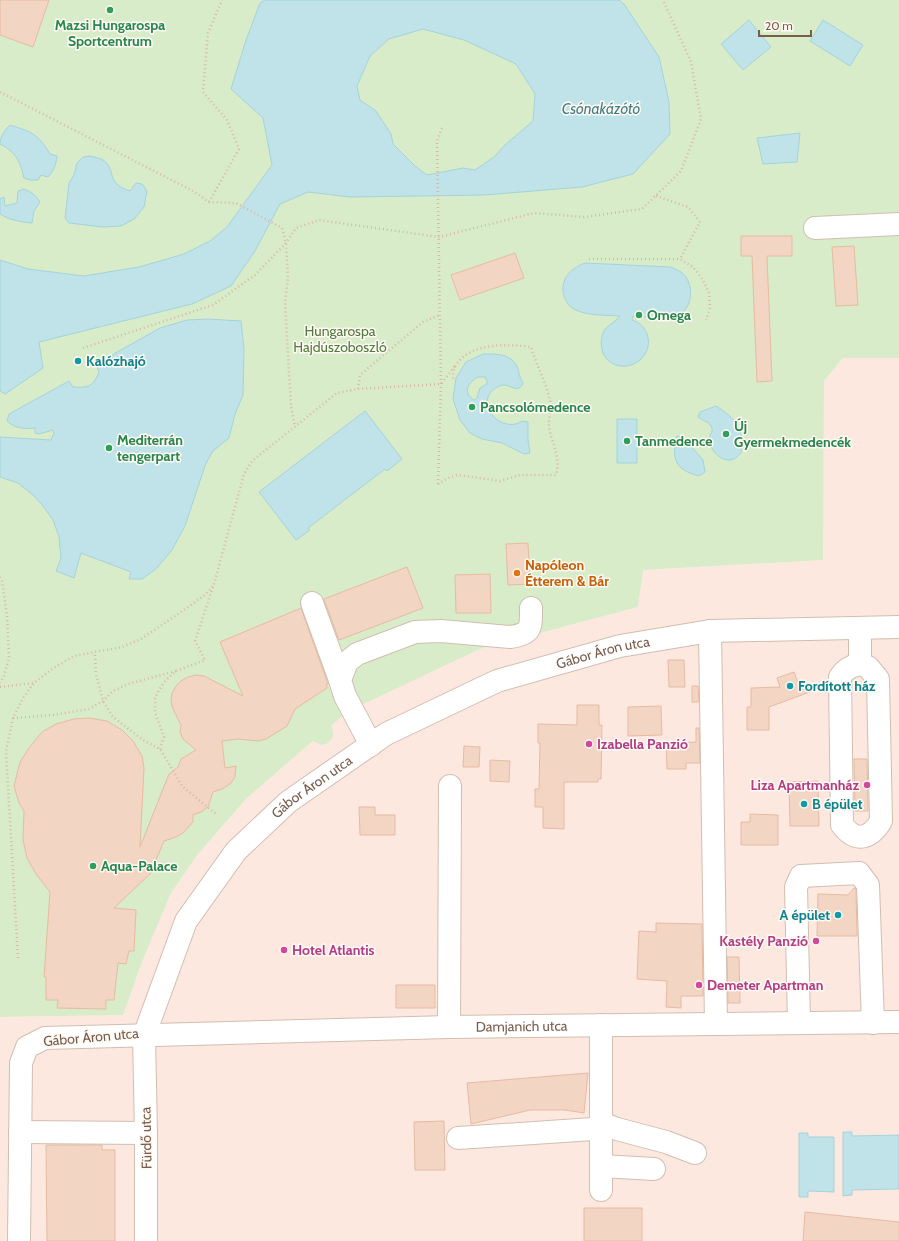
<svg xmlns="http://www.w3.org/2000/svg" width="899" height="1241" viewBox="0 0 899 1241" font-family="Cabin,sans-serif">
	<rect width="100%" height="100%" fill="#fdf6ec"/>
	<path fill="#fde8e0" d="M843 358H899V1241H0V1017L123 1015 142 962 171 893 198 854 247 798 347 712 480 649 638 607 642 570 822 560 824 381Z"/>
	<path fill="#d8ecc9" d="M0 0H899V358H843L824 381 823 560 643 570 638 607 480 649 347 712 331 726C336 735 332 743 322 745L313 741 247 798 198 854 171 893 142 962 123 1015 0 1017Z"/>
	<path fill="#bfe3e8" stroke="#a5d3da" fill-rule="evenodd" d="M265 0H619L624 4 659 57 669 102 670 134 633 174 582 187 485 195 350 197 308 192 280 204 255 251 231 286 192 304 39 342 43 368 5 394 0 391V260L28 269 84 276 139 267 184 254 210 241 227 227 272 165 263 118 231 89 246 40 260 3ZM423 29 464 40 516 64 535 94 533 121 506 144 494 157 475 170 463 168 427 175 415 166 393 144 391 134 376 111 360 100 357 86 370 56 389 39Z
		M749 20 771 47 743 70 721 44Z
		M823 20 863 45 850 66 810 41Z
		M10 125C32 132 38 134 50 154L57 156C56 165 54 170 48 177L41 175 38 180H30L24 178C20 161 16 152 0 144 0 136 5 130 10 125Z
		M800 133 797 162 763 164 757 138Z
		M90 156C94 157 100 158 103 160 117 170 105 183 130 191L136 183 142 184 147 191 144 207 134 219 121 226 102 227 69 223 65 218 69 183 74 175 77 163 83 157Z
		M24 189C31 192 36 195 40 202L34 211 32 223C20 222 10 220 0 214V199L4 197 5 206 17 203 18 191Z
		M585 263 670 267C673 268 678 270 681 272 695 282 694 310 676 316 664 321 646 316 633 316L632 320C640 323 644 326 647 334 656 360 621 378 605 357 601 351 600 341 603 333 606 325 615 323 620 316 606 315 589 316 576 310 570 308 566 302 564 296 559 280 571 268 585 263Z
		M208 319 241 321 244 349 243 395 235 414 229 438 213 451 206 463 185 526 172 550 156 569 142 579H129L131 572 81 553 74 578 56 571 61 558 59 537 53 520 43 506 32 494 18 483 0 477V437L51 440 54 433 53 430 39 434 35 433V428C24 429 16 429 7 421L9 414 69 381 73 387C88 388 93 387 99 372L96 364 160 328 187 320Z
		M483 354C495 354 513 353 518 369 519 374 520 378 523 383 522 385 521 387 519 388 515 390 509 385 504 385 498 385 490 391 488 397 483 415 507 432 522 421L528 422V440L530 453 524 454 502 443 482 439 470 433 460 420 453 399 456 378 466 362ZM478 377H485L487 381V384L480 388 477 398 474 400C462 393 468 382 478 377Z
		M716 406C736 419 744 427 741 453 738 456 733 461 728 460 719 460 708 447 709 438 710 434 714 431 711 426 709 422 702 420 698 417L700 412Z
		M365 411 402 459 387 471 385 469 308 528 310 530 296 540 259 492Z
		M617 419H637V463H617Z
		M677 436 684 438 703 460 705 472 699 476C675 470 671 458 677 436Z
		M843 1132H852V1136L899 1135V1189L852 1190V1195L843 1196Z
		M799 1133H808V1137H834V1192L808 1191V1197H799Z"/>
	<path fill="#f3d5c3" stroke="#e6bba3" d="M0 0H49L33 47 0 35Z
		M741 236H792V256H767L772 381 757 382 752 256H741Z
		M854 246 858 305 836 306 832 247Z
		M515 253 524 278 460 300 451 275Z
		M528 543 530 584 508 585 506 544Z
		M407 567 423 608 339 640 324 599Z
		M490 574 491 613H456L455 575Z
		M301 608 328 684 326 685 327 688 295 709 287 726 266 739 258 741 238 739 222 741 225 768 236 766 235 777 230 784 222 789 213 792 208 807 201 812 193 815V822L183 833 176 837 164 841 150 874 114 908 136 910 134 951H129L126 964 118 963 114 1000H106V1009L57 1008 58 1000H46V977H44L50 892 36 874 27 858 23 840 24 811 19 803 14 786 20 762 29 748 42 732 56 724 74 719 89 718 107 721 122 730 133 741 142 756 144 768 140 847 169 774 178 767 181 759 196 750 183 739 180 732 181 725 173 709 171 701 172 693 176 686 181 681 188 677 196 675 204 676 243 696 220 642Z
		M668 660H684L685 687H669Z
		M794 672 800 687H818V689L769 707V730H747V707H751V688L780 687 777 678Z
		M692 686H698L699 702H692Z
		M577 705H599V725H602L601 779H598V782H564V829L543 828V807H535V789H539L540 743H538V724L577 725Z
		M661 706 662 735 628 736V707Z
		M696 728H699L700 763H686V769H667L666 743 696 742Z
		M464 746 480 747 479 767H463Z
		M854 759H867L868 811H855Z
		M490 760 510 761 509 782 490 781Z
		M818 781 819 826H790L789 782Z
		M359 807H375V815H395V835H360Z
		M750 814 778 815V845H741V822H750Z
		M854 888 856 889 857 936H817L818 894 848 895Z
		M656 923 702 924 703 996H681V1008L666 1007 667 981 637 979 639 931 656 932Z
		M727 957H739L740 1003H728Z
		M396 985H435V1008H396Z
		M588 1073 584 1113 565 1110H530L471 1124 467 1083Z
		M444 1121 445 1170H415L414 1122Z
		M46 1145H102V1150H115V1241H47Z
		M584 1208H642V1241H584Z
		M805 1212 899 1222V1241H803Z"/>
	<g fill="none" stroke-linecap="round" stroke-linejoin="round">
		<g stroke="#d1beb0" stroke-width="24">
			<g id="minor">
				<path d="M815 228 899 224"/>
				<path d="M312 603 340 680"/>
				<path d="M860 628V664"/>
				<path d="M710 631 716 1024"/>
				<path d="M860 664 868 667 878 679 881 821C870 839 856 843 842 825L840 677C845 669 851 666 860 664Z"/>
				<path d="M371 745 345 696 340 680 347 662 357 654 415 632 441 631 510 637C532 634 531 628 531 608"/>
				<path d="M799 1023 796 887 801 876 859 873 868 885 873 1023"/>
				<path d="M601 1025V1190"/>
				<path d="M449 1027 450 786"/>
				<path d="M20 1132 146 1133"/>
				<path d="M458 1138 593 1129 601 1123 617 1129 666 1142 695 1153"/>
				<path d="M601 1166 654 1169"/>
				<path id="s1" d="M19 1241 21 1063 27 1047 45 1038 449 1027 899 1022"/>
				<path id="s2" d="M146 1241V1133L144 1036 186 921 236 851 288 802 386 734 497 681 620 646 710 631 899 627"/>
			</g>
		</g>
		<path stroke="#d9b8a5" stroke-width="2.5" stroke-dasharray="1 3" stroke-linecap="butt" d="M0 92 193 191 209 202 236 203 282 228 286 243 288 278 285 302 291 406 295 427
			M656 196 688 207 700 222 680 259
			M209 202 239 149 227 120 203 92 208 33 222 0
			M589 259H680L693 267 703 280 709 293 710 308 706 320
			M83 348 213 305 255 275 286 243 296 228 319 220 439 237 534 213 584 217 642 209 681 171 701 119 691 62 663 0
			M358 389 360 375 423 322 440 315
			M438 484 441 384 437 141 442 128
			M438 484 448 478 458 475 500 481 520 475H556C561 457 552 444 549 427 548 420 551 413 551 406 548 386 537 367 531 347 508 344 471 342 456 365 453 369 453 376 453 381
			M0 577 2 581 7 616 9 658 4 676 0 683
			M95 655 96 674 103 701 113 717 143 740 160 749 182 786 216 814
			M0 687 33 683
			M13 718 53 715 89 709 103 701 113 691 128 684 176 671
			M160 749 164 737 155 712V699L159 690 166 680 176 671 205 660 195 641 214 584 244 474 252 461 337 393 358 389 441 384 455 366
			M18 958 6 751 13 718 23 698 34 683 52 669 74 656 122 647 141 639 184 610 205 595 213 586"/>
		<use href="#minor" stroke="#fff" stroke-width="22"/>
	</g>
	<g fill="#2e9e5b" stroke="#fffaf3" stroke-width="1.5">
		<circle cx="110" cy="10" r="4"/>
		<circle cx="639" cy="315" r="4"/>
		<circle cx="472" cy="407" r="4"/>
		<circle cx="726" cy="434" r="4"/>
		<circle cx="627" cy="441" r="4"/>
		<circle cx="109" cy="448" r="4"/>
		<circle cx="93" cy="866" r="4"/>
	</g>
	<g fill="#0f9aa8" stroke="#fffaf3" stroke-width="1.5">
		<circle cx="78" cy="361" r="4"/>
		<circle cx="790" cy="686" r="4"/>
		<circle cx="804" cy="804" r="4"/>
		<circle cx="838" cy="915" r="4"/>
	</g>
	<circle fill="#e8710a" stroke="#fffaf3" stroke-width="1.5" cx="517" cy="573" r="4"/>
	<g fill="#d1479c" stroke="#fffaf3" stroke-width="1.5">
		<circle cx="589" cy="744" r="4"/>
		<circle cx="867" cy="785" r="4"/>
		<circle cx="816" cy="941" r="4"/>
		<circle cx="284" cy="950" r="4"/>
		<circle cx="699" cy="985" r="4"/>
	</g>
	<g text-anchor="middle" stroke-width="3" stroke-linejoin="round" paint-order="stroke">
		<g font-size="14" font-weight="bold" fill="#27864d" stroke="#fffaf3" text-anchor="start">
			<text x="110" y="30" text-anchor="middle">Mazsi Hungarospa<tspan x="110" dy="16">Sportcentrum</tspan></text>
			<text x="647" y="320">Omega</text>
			<text x="480" y="412">Pancsolómedence</text>
			<text x="734" y="431">Új<tspan x="734" dy="16">Gyermekmedencék</tspan></text>
			<text x="117" y="445">Mediterrán<tspan x="117" dy="16">tengerpart</tspan></text>
			<text x="635" y="446">Tanmedence</text>
			<text x="101" y="871">Aqua-Palace</text>
		</g>
		<g font-size="14" fill="#537a41" stroke="#fffaf3">
			<text x="340" y="336">Hungarospa<tspan x="340" dy="16">Hajdúszoboszló</tspan></text>
		</g>
		<g font-size="14" font-weight="bold" fill="#0d838f" stroke="#fffaf3" text-anchor="start">
			<text x="86" y="366">Kalózhajó</text>
			<text x="798" y="691">Fordított ház</text>
			<text x="812" y="809">B épület</text>
			<text x="830" y="920" text-anchor="end">A épület</text>
		</g>
		<g font-size="14" font-weight="bold" fill="#c56008" stroke="#fffaf3" text-anchor="start">
			<text x="525" y="570">Napóleon<tspan x="525" dy="16">Étterem &amp; Bár</tspan></text>
		</g>
		<g font-size="14" fill="#7a5c4d" stroke="#fffaf3">
			<text dy="5" stroke="none"><textPath href="#s2" startOffset="837">Gábor Áron utca</textPath></text>
			<text dy="5" stroke="none"><textPath href="#s2" startOffset="513">Gábor Áron utca</textPath></text>
			<text dy="5" stroke="none"><textPath href="#s1" startOffset="692">Damjanich utca</textPath></text>
			<text transform="translate(91 1037) rotate(-5)" y="5">Gábor Áron utca</text>
			<text transform="translate(146 1138) rotate(-91)" y="5">Fürdő utca</text>
		</g>
		<g font-size="14" font-weight="bold" fill="#b23c85" stroke="#fffaf3" text-anchor="start">
			<text x="597" y="749">Izabella Panzió</text>
			<text x="859" y="790" text-anchor="end">Liza Apartmanház</text>
			<text x="808" y="946" text-anchor="end">Kastély Panzió</text>
			<text x="292" y="955">Hotel Atlantis</text>
			<text x="707" y="990">Demeter Apartman</text>
		</g>
		<g font-size="15" font-style="italic" fill="#437c86" stroke="#fffaf3">
			<text x="601" y="114">Csónakázótó</text>
		</g>
	</g>
	<path d="M759 30v6h52v-6" fill="none" stroke="#7a5c4d" stroke-width="2"/>
	<text x="765" y="30" font-size="12" fill="#7a5c4d" stroke="#fffaf3" stroke-width="3" paint-order="stroke">20 m</text>
</svg>
